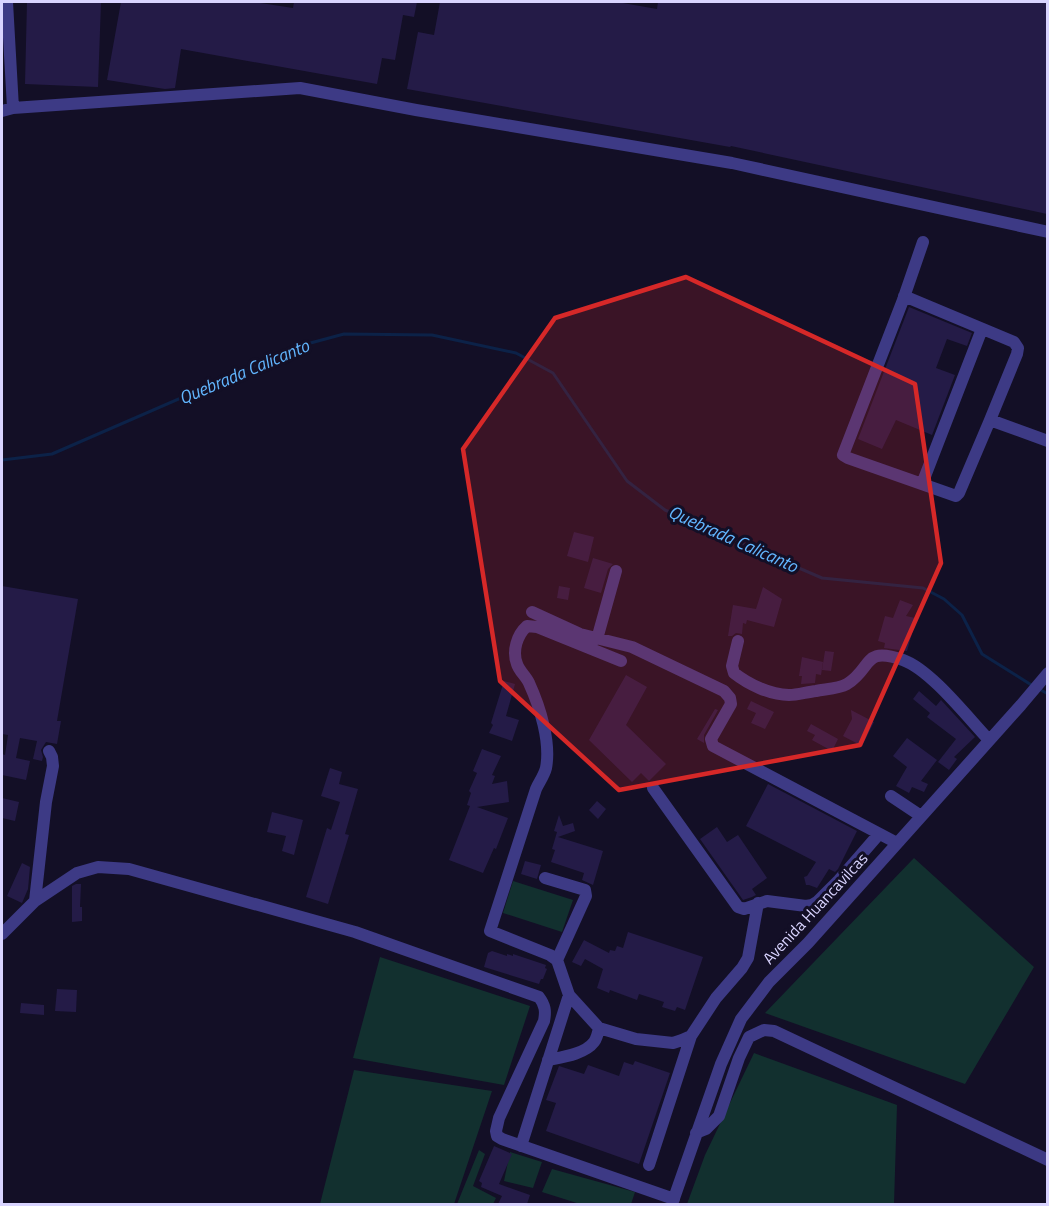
<svg xmlns="http://www.w3.org/2000/svg" width="1049" height="1206" viewBox="0 0 1049 1206" font-family="'Titillium Web',sans-serif">
	<rect width="100%" height="100%" fill="#130f26"/>
	<path fill="#12302f" d="M914 858 1034 967 965 1084 765 1013Z
		M513 881 573 900 562 932 503 913Z
		M380 957 530 1006 504 1085 353 1058Z
		M754 1053 897 1105 894 1204H687L705 1155Z
		M354 1070 492 1091 454 1204H320Z
		M479 1150 485 1154 473 1186 496 1198 493 1204H457Z
		M510 1152 542 1162 533 1188 504 1181Z
		M552 1169 635 1192 631 1204H580L542 1192Z"/>
	<g fill="none" stroke-linecap="round" stroke-linejoin="round">
		<path stroke="#0c2248" stroke-width="3" d="M2 460 52 454 303 345 344 334 432 335 516 353 553 373 627 481 665 510 822 578 923 588 944 599 962 615 982 654 1033 686
			M1039 689 1048 694"/>
	</g>
	<path fill="#241b47" d="M27 2H101L98 87 25 84Z
		M121 2H254L293 8 294 2H417L414 17 403 15 395 60 382 58 377 84 181 49 175 88 165 89 107 80Z
		M440 2H617L657 9 658 2H1047V214L731 146 730 147 407 89 418 32 434 35Z
		M909 307 972 333 967 346 947 339 936 368 955 375 932 435 896 420 882 449 858 439Z
		M574 532 594 537 588 562 567 556Z
		M593 558 613 564 608 569 601 593 584 588Z
		M2 586 78 599 57 721H61L57 744 46 742 41 750 43 757 42 761 33 759 37 741 20 738 16 758 30 761 26 780 2 775V754L5 755 8 735 2 734Z
		M559 586 570 588 568 600 557 598Z
		M763 587 782 599 774 627 747 620 746 624 743 623 742 634 736 633 732 636H728L733 605 756 609Z
		M900 600 913 605 906 616 915 618 913 630 907 651 884 648 885 643 878 641 885 616 893 618Z
		M825 651 834 652 831 671 822 670Z
		M802 657 823 662 821 675 816 674 815 683 801 684 802 676H799Z
		M626 675 647 687 626 725 666 764 649 781 641 773 632 782 589 740Z
		M504 681 515 684 506 716 519 720 512 741 489 733 493 725 491 723Z
		M919 691 936 706 941 700 975 737 954 757 957 759 949 770 938 762 956 739 927 717 930 713 913 699Z
		M751 701 774 712 765 729 751 723 756 713 747 709Z
		M715 709 718 710 704 735V743L697 739Z
		M851 710 874 722 862 746 843 736 852 719Z
		M811 724 838 739 832 751 812 740 815 735 807 731Z
		M907 738 937 760 921 781 928 784 924 792 912 787 909 793 896 786 907 767 893 756Z
		M482 749 501 756 492 775 495 776 492 784 507 781 509 802 477 807 508 818 496 849 494 848 483 873 449 860 470 806 467 805 471 793 469 791 477 773 473 771Z
		M330 768 342 772 339 784 358 789 345 834 349 835 328 904 306 897 327 828 331 830 340 802 321 796Z
		M768 784 857 831 838 869 835 872 829 869 817 888 809 885H806L804 877 807 876 816 862 746 826Z
		M2 798 19 802 15 821 2 818Z
		M597 801 606 809 598 819 589 810Z
		M272 812 303 820 294 855 282 851 286 836 267 832Z
		M559 815 563 826 573 823 575 831 558 837 603 851 593 885 582 880 584 873 551 862 555 850 552 849 557 832 554 831Z
		M717 827 727 842 738 835 767 878 752 889 756 895 752 897 743 900 700 839Z
		M525 861 541 865 537 879 521 874Z
		M22 863 30 867 28 889 22 903 7 896Z
		M76 884H81L80 907H82V921L72 922V886Z
		M628 932 703 957 685 1010 677 1007 675 1011 662 1007 664 1002 639 994 637 1000 610 990 609 993 597 988 603 969 585 959 581 966 572 962 584 940 609 953 610 950 615 951 617 946 623 948Z
		M492 951 507 956V954L513 956V954L546 965 545 968 547 969 543 979H541L539 984 484 967 488 953Z
		M57 989 77 990 76 1012 55 1011Z
		M21 1003 44 1005V1015L20 1013Z
		M635 1061 670 1073 639 1164 546 1131 556 1103 546 1100 559 1066 584 1074 588 1065 619 1076 624 1062 633 1065Z
		M494 1146 512 1154 499 1184 530 1195 527 1204H498L502 1196 481 1187 482 1183 479 1181Z"/>
	<g fill="none" stroke-linecap="round" stroke-linejoin="round">
		<path stroke="#3d3a85" stroke-width="12" d="M7 2 13 108
			M2 111 13 108 300 88 416 110 732 163 1048 232
			M923 242 903 300 843 455 848 458 956 496 959 493 990 420 1048 441
			M904 296 1014 342 1018 348 1017 354 990 420
			M922 484 982 329
			M532 612 580 634 632 647 724 691 730 698 731 704 711 739 713 746 897 843
			M597 639 616 571
			M738 641 732 666 734 673C748 684 770 695 789 695 797 695 807 692 816 691 826 689 838 689 847 684 873 668 862 646 903 660 931 670 968 718 989 740
			M621 661 537 627 527 626C517 635 512 651 517 664 519 671 526 676 529 683 540 707 551 742 546 768 544 776 539 782 536 789L490 931 550 955 557 960 569 995 599 1028 636 1039 673 1043 682 1040 691 1036 716 998 742 968 748 958 758 903
			M653 788 738 907 744 909 767 901 806 906 812 905 817 902 839 880 879 834
			M891 796 921 816
			M545 878 585 890 586 896 557 960
			M35 901 46 802 53 766 52 757 49 751
			M2 934 35 901 77 873 98 867 129 869 355 932 539 997C545 1005 546 1011 544 1021L499 1118 496 1131 497 1136 502 1139 674 1199
			M548 1060C563 1057 585 1054 594 1042 597 1038 598 1033 599 1028
			M696 1133 706 1129 719 1116 739 1058 749 1037 764 1030 774 1031 1048 1160
			M521 1146 569 995
			M649 1165 691 1036
			M672 1204 721 1064 741 1019 769 982 808 943 1021 705 1048 673"/>
	</g>
	<path fill="#d62828" fill-opacity="0.2" stroke="#d62828" stroke-width="4.5" stroke-linejoin="round" d="M686 277 915 384 941 563 860 745 619 790 500 681 463 449 555 318Z"/>
	<g text-anchor="middle" stroke-width="6" stroke-linejoin="round" paint-order="stroke">
		<g font-size="16" fill="#d9d4ff" stroke="#130f26">
			<text transform="translate(815 908) rotate(-47)" y="6">Avenida Huancavilcas</text>
		</g>
		<g font-size="18" font-style="italic" fill="#62b6ff" stroke="#130f26">
			<text transform="translate(244 372) rotate(-23)" y="6">Quebrada Calicanto</text>
			<text transform="translate(733 539) rotate(24)" y="6">Quebrada Calicanto</text>
		</g>
	</g>
	<rect width="1049" height="1206" fill="none" stroke="#d9d4ff" stroke-width="6"/>
</svg>
